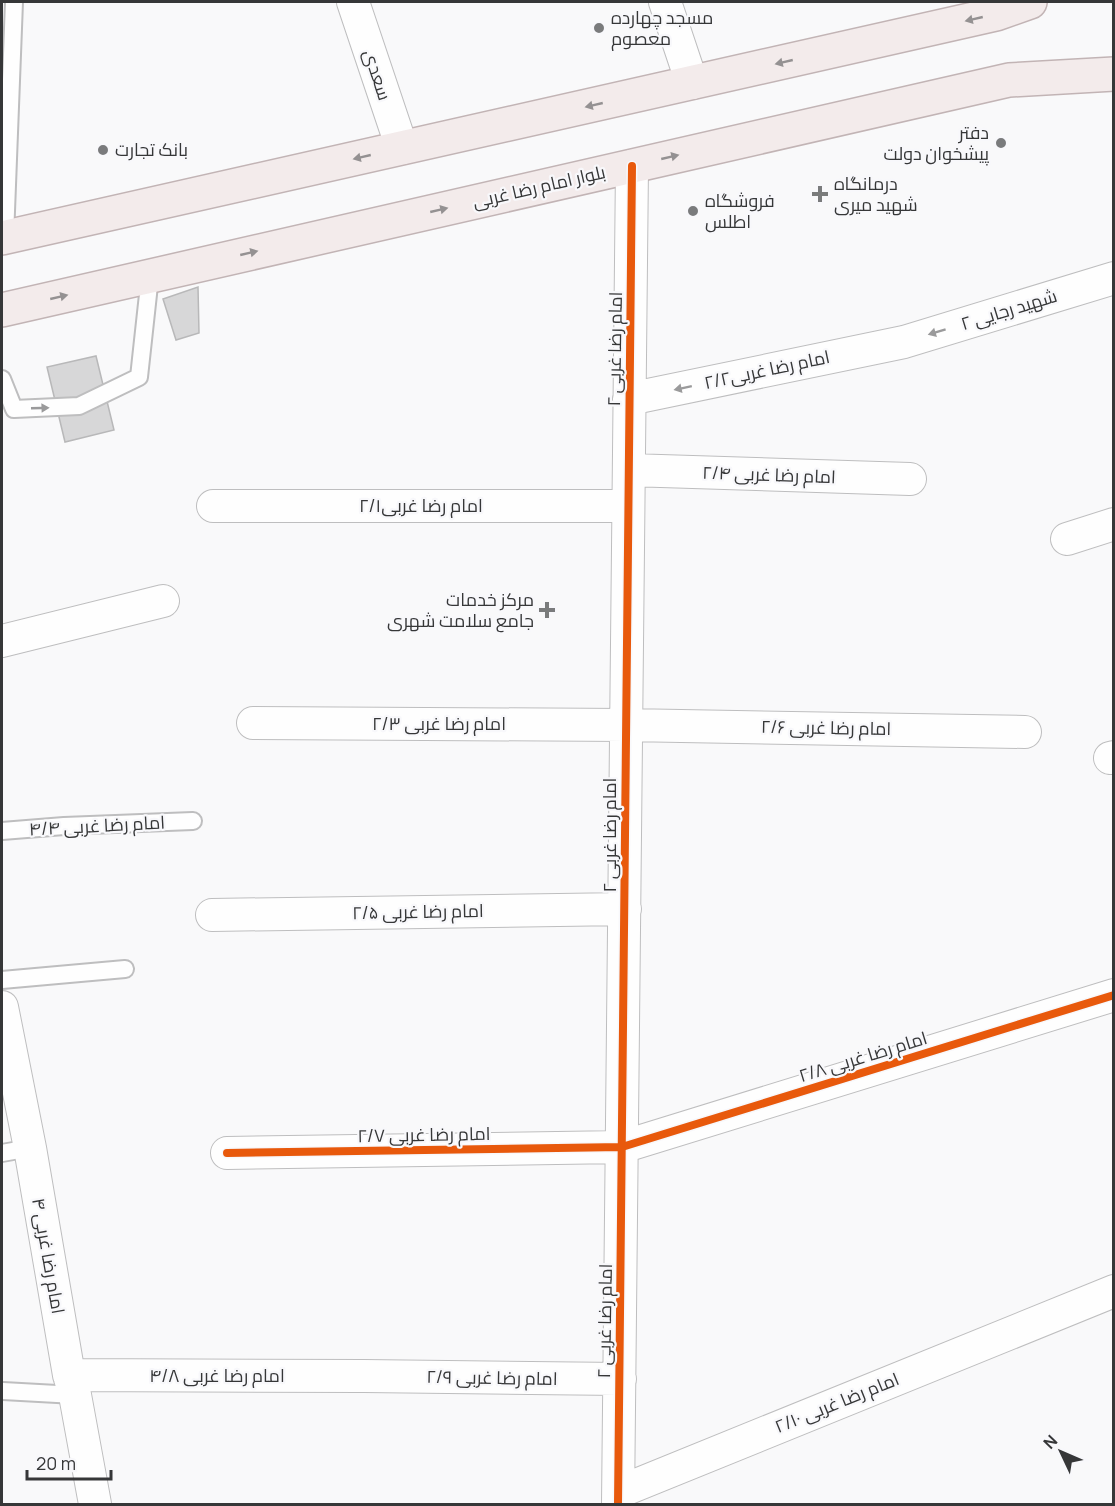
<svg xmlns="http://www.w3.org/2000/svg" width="1115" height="1506" viewBox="0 0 1115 1506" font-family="Manrope,Cairo,sans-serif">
	<rect width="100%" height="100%" fill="#f9f9fa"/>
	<path fill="#d7d7d8" stroke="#b8b8b9" stroke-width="1.5" d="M198 287 199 333 176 340 163 299Z
		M96 356 114 430 65 442 47 367Z"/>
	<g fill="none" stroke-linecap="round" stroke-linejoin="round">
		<g stroke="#bebebf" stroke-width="20">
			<path id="lane" d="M5 237 14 2
				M2 379 14 409 79 406 139 377 150 276
				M2 831 64 826 193 821
				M2 980 125 969
				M2 1153 30 1148
				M3 1391 75 1395"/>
		</g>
		<g stroke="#bebebf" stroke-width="34">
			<path id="street" d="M353 2 402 148
				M665 2 692 83
				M629 399 904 342 1114 278
				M629 470 910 479
				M213 506H628
				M1067 539 1114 524
				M2 641 163 601
				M253 723 626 725 1025 732
				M1110 758 1114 757
				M212 915 625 909
				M2 1007 30 1148 69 1375 75 1395 95 1504
				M227 1153 622 1147 1114 995
				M69 1375 364 1376 620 1379
				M619 1492 1114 1291
				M618 1504 632 166"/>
		</g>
		<g stroke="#c2b4b5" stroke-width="36">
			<path id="primary" d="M2 238 996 14 1030 2
				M2 310 1009 80 1114 74"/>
		</g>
		<use href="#lane" stroke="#fefefe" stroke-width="16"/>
		<use href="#street" stroke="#fefefe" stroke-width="32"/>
		<use href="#primary" stroke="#f3ebeb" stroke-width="33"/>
		<g stroke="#f8f8fb" stroke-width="11">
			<path id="cycleway" d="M227 1153 622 1147 1114 995
				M618 1504 632 166"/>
		</g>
		<use href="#cycleway" stroke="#e8590c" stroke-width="8"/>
	</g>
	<defs><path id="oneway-solid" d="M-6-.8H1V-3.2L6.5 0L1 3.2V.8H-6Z" transform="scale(1.5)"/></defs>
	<g fill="#949192">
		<use href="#oneway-solid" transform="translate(974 19) rotate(167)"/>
		<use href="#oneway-solid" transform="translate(784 62) rotate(167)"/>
		<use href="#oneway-solid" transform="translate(594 105) rotate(167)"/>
		<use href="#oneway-solid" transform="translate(362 157) rotate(167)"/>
		<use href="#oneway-solid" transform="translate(670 157) rotate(-13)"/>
		<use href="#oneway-solid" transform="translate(439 210) rotate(-13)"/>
		<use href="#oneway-solid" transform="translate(249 253) rotate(-13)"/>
		<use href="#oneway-solid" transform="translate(59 297) rotate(-13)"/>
	</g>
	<g fill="#9a9a9b">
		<use href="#oneway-solid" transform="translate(937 332) rotate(163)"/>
		<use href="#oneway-solid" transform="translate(683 388) rotate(168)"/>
		<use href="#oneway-solid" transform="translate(40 408) rotate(-2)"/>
	</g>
	<g fill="#7a7b7c" stroke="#f8f8fb" stroke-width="2">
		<circle cx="599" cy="28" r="6"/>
		<circle cx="1001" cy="143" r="6"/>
		<circle cx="103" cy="150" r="6"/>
		<path d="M817 185h6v6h6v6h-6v6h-6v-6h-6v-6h6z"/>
		<circle cx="693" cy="211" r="6"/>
		<path d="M544 601h6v6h6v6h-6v6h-6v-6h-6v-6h6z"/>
	</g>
	<g text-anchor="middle" stroke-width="4.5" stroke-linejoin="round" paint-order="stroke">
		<g font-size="18" fill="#363738" stroke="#f8f8fb" text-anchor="start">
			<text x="611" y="24">مسجد چهارده<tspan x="611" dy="21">معصوم</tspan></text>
			<text x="989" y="139" text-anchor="end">دفتر<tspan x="989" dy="21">پیشخوان دولت</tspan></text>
			<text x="115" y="156">بانک تجارت</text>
			<text x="834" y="190">درمانگاه<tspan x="834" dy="21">شهید میری</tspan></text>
			<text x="705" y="207">فروشگاه<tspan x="705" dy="21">اطلس</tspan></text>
			<text x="534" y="606" text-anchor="end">مرکز خدمات<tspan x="534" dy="21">جامع سلامت شهری</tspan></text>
		</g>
		<g font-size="18" fill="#363738" stroke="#f8f8fb">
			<text transform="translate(377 75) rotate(72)" y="6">سعدی</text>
			<text transform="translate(539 187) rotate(-13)" y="6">بلوار امام رضا غربی</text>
			<text transform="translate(1009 310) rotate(-17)" y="6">شهید رجایی ۲</text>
			<text transform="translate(615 349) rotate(-89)" y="6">امام رضا غربی ۲</text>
			<text transform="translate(767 370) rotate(-12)" y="6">امام رضا غربی۲/۲</text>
			<text transform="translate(769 475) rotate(2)" y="6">امام رضا غربی ۲/۴</text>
			<text x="421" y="512">امام رضا غربی۲/۱</text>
			<text x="439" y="730">امام رضا غربی ۲/۳</text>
			<text transform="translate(826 728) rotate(1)" y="6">امام رضا غربی ۲/۶</text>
			<text transform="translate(97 826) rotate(-3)" y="6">امام رضا غربی ۴/۴</text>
			<text transform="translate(610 835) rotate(-90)" y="6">امام رضا غربی ۲</text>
			<text transform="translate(418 912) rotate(-1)" y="6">امام رضا غربی ۲/۵</text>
			<text transform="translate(863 1057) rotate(-17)" y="6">امام رضا غربی ۲/۸</text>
			<text transform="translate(424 1135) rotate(-1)" y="6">امام رضا غربی ۲/۷</text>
			<text transform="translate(48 1256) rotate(80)" y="6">امام رضا غربی ۴</text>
			<text transform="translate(605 1321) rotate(-89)" y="6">امام رضا غربی ۲</text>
			<text x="217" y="1382">امام رضا غربی ۴/۸</text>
			<text transform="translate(492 1378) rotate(1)" y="6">امام رضا غربی ۲/۹</text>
			<text transform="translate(837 1403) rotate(-22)" y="6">امام رضا غربی ۲/۱۰</text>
		</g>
	</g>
	<rect width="1115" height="1506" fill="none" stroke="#363738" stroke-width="6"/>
	<g transform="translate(1061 1452) rotate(314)" stroke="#f8f8fb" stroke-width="4.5" paint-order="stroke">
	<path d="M0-4.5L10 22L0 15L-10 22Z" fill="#363738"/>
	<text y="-9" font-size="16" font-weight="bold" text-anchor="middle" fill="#363738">N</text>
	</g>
	<path d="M27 1470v9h84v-9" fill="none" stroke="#363738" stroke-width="3"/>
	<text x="36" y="1470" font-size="18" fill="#363738" stroke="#f8f8fb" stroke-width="4.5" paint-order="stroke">20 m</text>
</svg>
